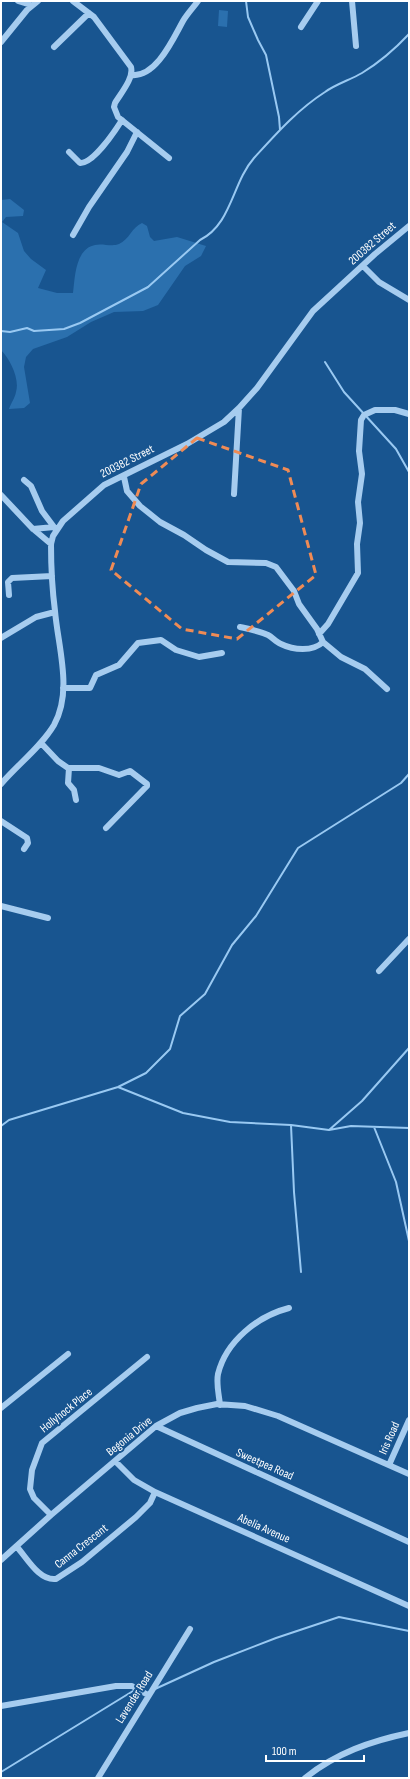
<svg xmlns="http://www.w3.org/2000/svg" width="410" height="1779" viewBox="0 0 410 1779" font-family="'Sofia Sans Condensed',sans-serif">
	<rect width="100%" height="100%" fill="#185590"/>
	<path fill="#2b70ae" d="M219 10 228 11 227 27 218 26Z
		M10 199 24 210 23 216 6 217 2 222 18 233 24 251 31 259 46 270 38 288 57 293H73C75 278 75 249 95 245 102 243 112 247 119 244 129 240 132 227 142 223L147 226 150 237 154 241 177 237 206 246 201 256 185 266 158 305 143 311 114 312 91 322 67 337 33 349 26 357 24 367 30 403 24 408 9 409C11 403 15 398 16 392 20 379 10 359 1 350V200Z"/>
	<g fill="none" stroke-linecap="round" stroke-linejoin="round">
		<path stroke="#99c9f2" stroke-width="2" d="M246 1 248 17 258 40 266 55 279 117 280 130
			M1 331 10 332 27 328 34 331 64 329 80 323 148 287 200 240C232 224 232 183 254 158 276 134 297 110 325 92 336 84 350 80 362 73 380 62 395 49 409 34
			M325 362 344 392 396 449 409 472
			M118 1087 183 1113 230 1122 291 1125 329 1130 351 1126 409 1128
			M291 1125 294 1192 301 1272
			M1 1126 9 1120 118 1087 146 1073 170 1049 180 1016 205 994 232 945 256 916 298 848 401 783 409 774
			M374 1127 396 1182 409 1241
			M329 1130 362 1101 409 1048
			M155 1689 214 1662 276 1638 339 1617 409 1631
			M1 1772 133 1691"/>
		<path stroke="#a6ccef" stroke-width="6" d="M18 1 31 5
			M73 1 94 17 131 67C134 78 121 93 115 103L114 107 118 117 169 158
			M352 1 356 46
			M301 27 318 1
			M1 42 27 10 38 1
			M54 47 89 13
			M131 75C156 78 173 39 183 21 187 14 193 8 198 1
			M69 152 80 163C93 164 115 131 122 120
			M73 235 89 207 127 152 137 132
			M363 266 379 282 409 300
			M124 477 127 491 140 506 160 522 184 535 206 550 228 562 266 563 276 567 294 591 299 604 317 629 323 642 341 657 365 669 387 689
			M24 480 31 486 42 511 54 527
			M234 494 239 408
			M1 495 32 528 51 544
			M33 529 54 527 56 530
			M9 595 8 582 12 578 52 576
			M240 627C249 629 259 631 268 635 272 637 276 642 281 644 293 650 313 652 323 642
			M319 634 328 624 358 573 357 544 360 523 358 502 362 474 359 451 361 420 364 415 375 410H395L409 414
			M1 638 36 617 55 612
			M63 688H90L96 675 119 665 138 643 161 640 176 650 199 657 222 653
			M41 743 58 761 68 768H99L119 775 130 771 147 784V786L106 828
			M69 768 68 783 74 790 76 800
			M1 784C18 764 41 747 54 725 73 691 58 647 55 611 52 588 51 566 51 544L53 536 63 521 104 485 187 444 224 422 239 408 257 388 313 311 375 254 409 226
			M1 821 27 838 28 843 24 849
			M1 906 48 918
			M379 971 409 939
			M220 1405C219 1395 216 1384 218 1374 226 1341 258 1316 289 1308
			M1 1408 68 1354
			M156 1426 409 1542
			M116 1462 134 1480 155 1492 409 1606
			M389 1465 409 1420
			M51 1515 34 1498 30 1489 32 1470 42 1443 147 1357
			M17 1547C27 1558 39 1581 56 1579L82 1562 136 1517 150 1503 155 1492
			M1 1560 51 1515 156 1426 180 1413 197 1408 217 1404 245 1406 278 1416 409 1474
			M1 1706 116 1686H132L148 1695
			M98 1778 190 1629
			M305 1778C336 1753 371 1741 409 1733"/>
	</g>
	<path fill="none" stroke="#ef8b55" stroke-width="3" stroke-dasharray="8 5" stroke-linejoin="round" d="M197 438 288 470 316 575 237 639 182 629 111 570 141 484Z"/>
	<g text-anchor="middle" stroke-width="4" stroke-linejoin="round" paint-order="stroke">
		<g font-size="12" fill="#fff" stroke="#185590">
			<text transform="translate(372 243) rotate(-41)" y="4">200382 Street</text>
			<text transform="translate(127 461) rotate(-27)" y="4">200382 Street</text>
			<text transform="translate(66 1410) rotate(-39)" y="4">Hollyhock Place</text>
			<text transform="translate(129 1436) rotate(-39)" y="4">Begonia Drive</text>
			<text transform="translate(389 1438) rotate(-66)" y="4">Iris Road</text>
			<text transform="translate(265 1464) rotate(24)" y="4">Sweetpea Road</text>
			<text transform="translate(264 1528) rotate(24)" y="4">Abelia Avenue</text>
			<text transform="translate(81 1546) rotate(-38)" y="4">Canna Crescent</text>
			<text transform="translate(134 1697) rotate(-58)" y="4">Lavender Road</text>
		</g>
	</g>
	<rect width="410" height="1779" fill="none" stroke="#ffffff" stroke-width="4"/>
	<path d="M266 1755v6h98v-6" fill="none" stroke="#ffffff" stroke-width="2"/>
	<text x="272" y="1755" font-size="12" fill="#ffffff" stroke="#185590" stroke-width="3" paint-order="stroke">100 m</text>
</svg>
